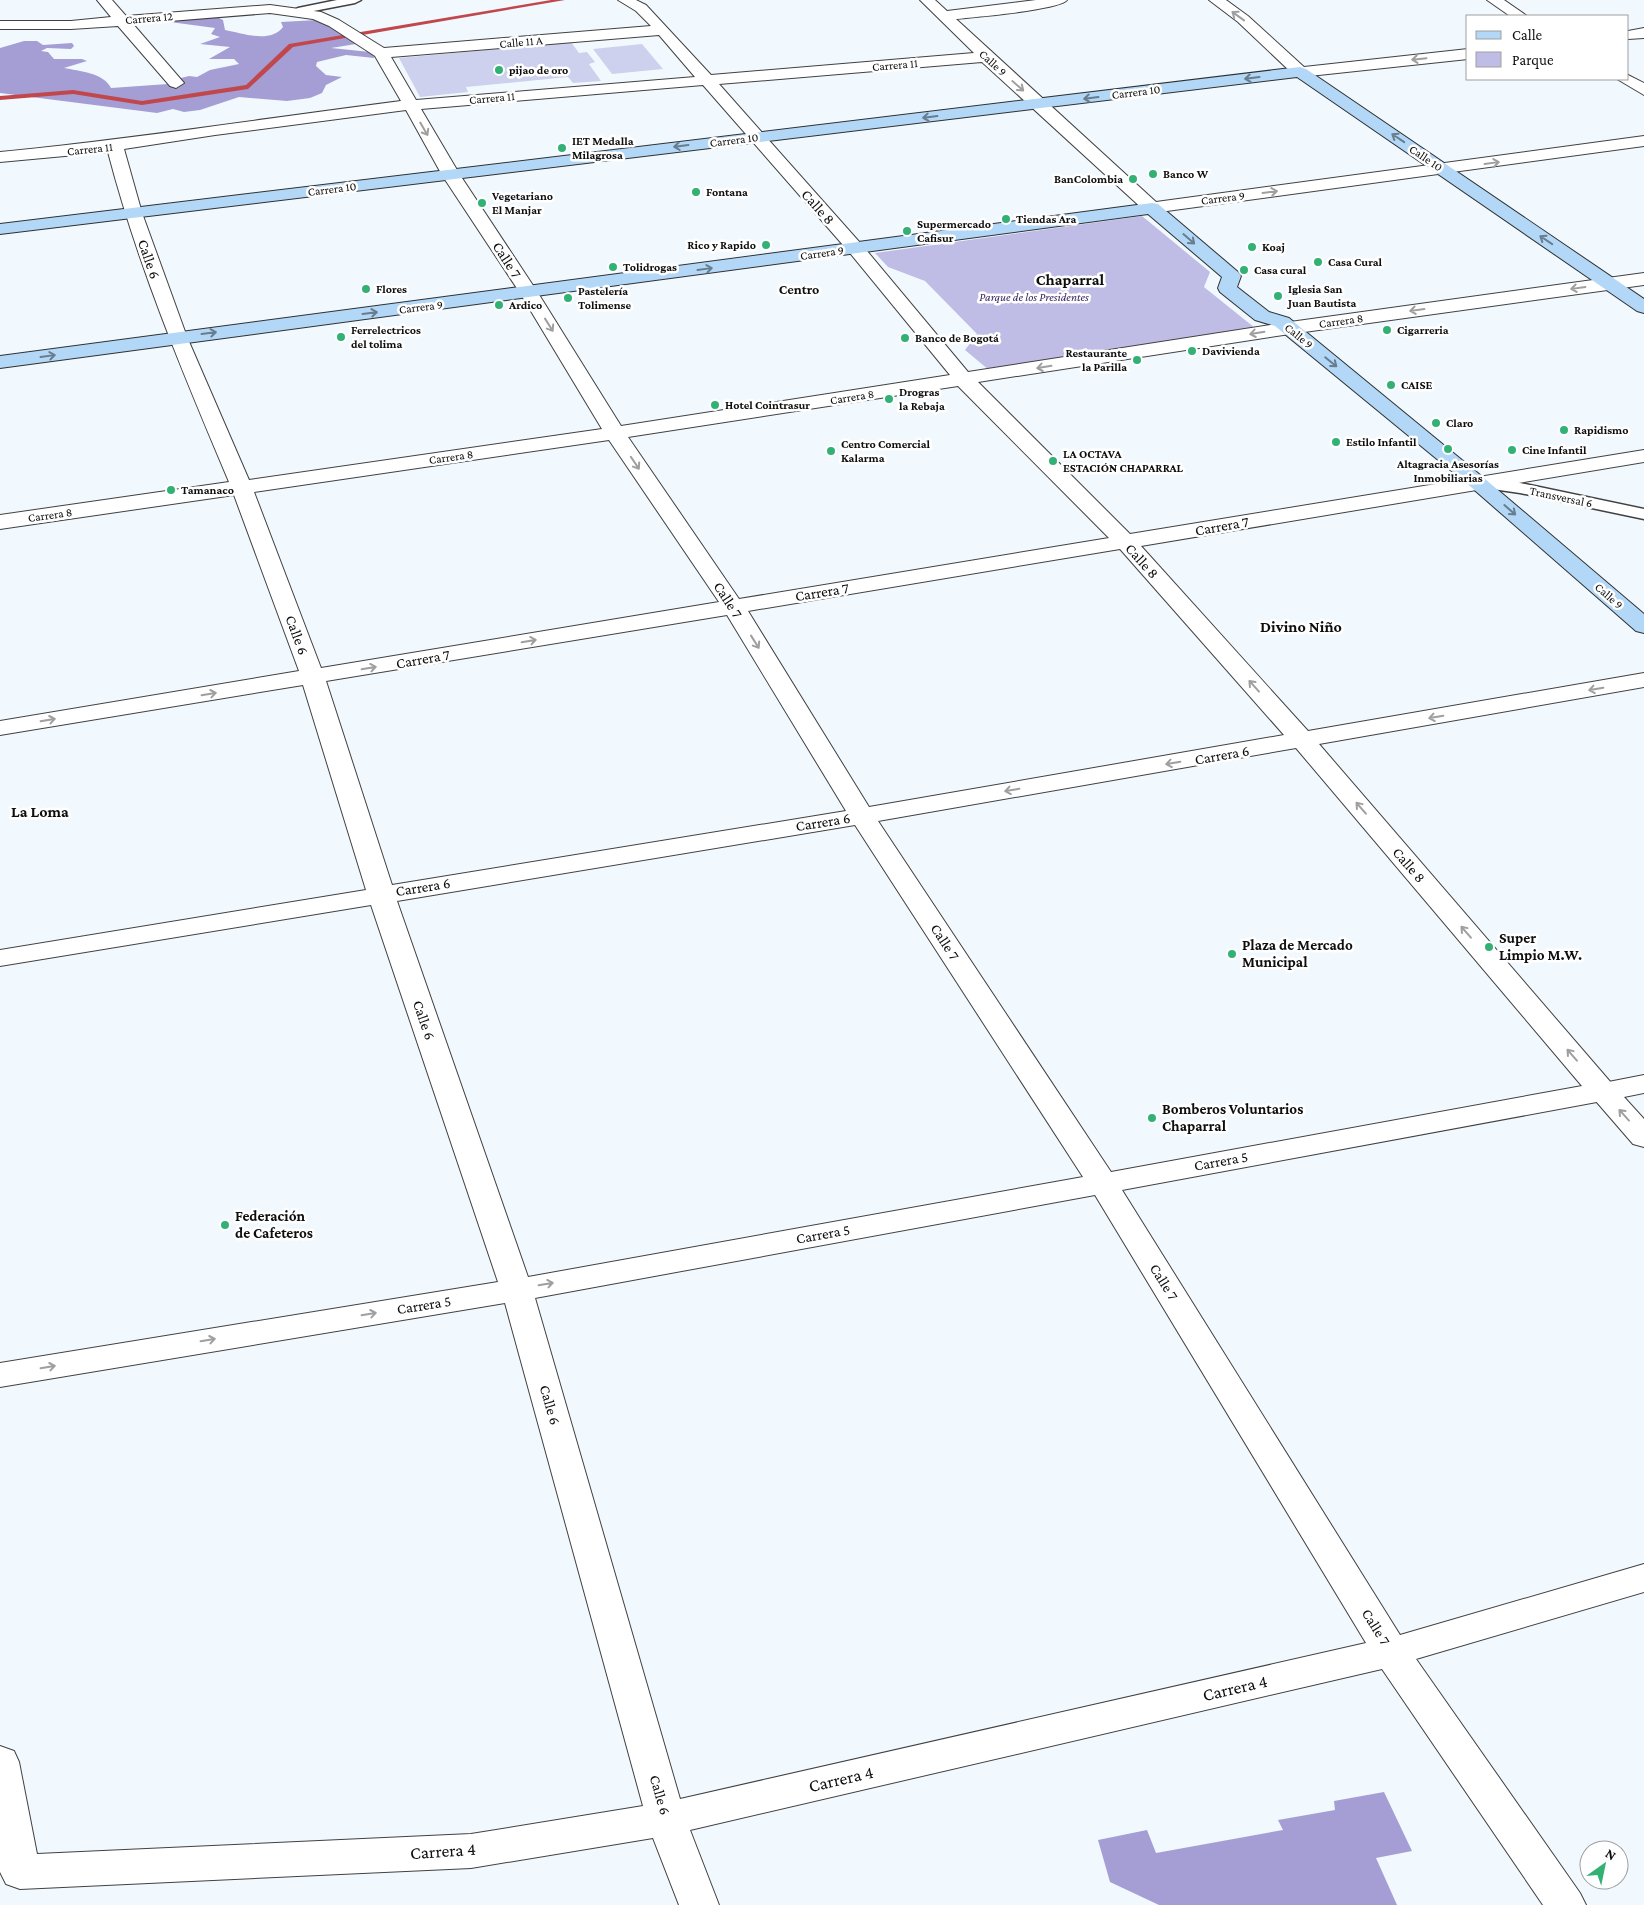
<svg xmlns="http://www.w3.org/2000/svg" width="1644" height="1905" viewBox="0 0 1644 1905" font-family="'Crimson Pro',serif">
	<rect width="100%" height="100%" fill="#f1f9fe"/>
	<path fill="#bfbde5" d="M1142 216 1210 272 1204 287 1255 328 989 370 965 350 977 334 925 281 888 267 875 253Z"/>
	<path fill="#a59ed4" d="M213 15 223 20 225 30C242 33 270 44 283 27L281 22 317 20 355 41 356 44 331 48 370 52 375 54 374 58 346 55 317 62 316 66 326 75 342 77 326 85 322 93 310 98 287 101 239 97 200 110 184 112 173 109 157 113 0 93V48L24 41H37L43 45 72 43 74 46 71 49 47 48 41 51 48 52 54 59H82L87 61 64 68C79 71 104 73 111 88L182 83 181 78 189 76 197 77 210 70 239 64 234 59H209L230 47 200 44 220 37 211 34 215 28 170 22Z
		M1384 1792 1412 1851 1376 1858 1397 1905H1159L1110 1882 1098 1840 1147 1830 1156 1853 1283 1830 1278 1820 1335 1810 1334 1801Z"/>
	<path fill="#ced1ed" d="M571 42 579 53 587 52 595 62 589 64 601 81 573 83 568 77 466 87 468 92 420 97 399 58Z
		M642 44 663 69 612 74 593 49Z"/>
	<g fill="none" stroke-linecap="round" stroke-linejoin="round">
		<path fill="#c0484c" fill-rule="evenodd" d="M551 0H565L293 47 248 89 142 105 73 94 0 100V96L73 90 142 101 246 85 289 44Z"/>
		<g stroke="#414141" stroke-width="3">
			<path id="pedestrian" d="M337 0H361L355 3 298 14 292 11 298 8Z
				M1478 478 1520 483 1644 509V519L1520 493 1472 486 1470 483 1472 480Z"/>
		</g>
		<g stroke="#414141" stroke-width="2">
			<path id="minor" d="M97 0H112L126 16 270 5 321 12 339 20 384 48 651 26 636 11 618 0H636L646 5 711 75 974 53 920 0H935L947 11 1036 0H1067C1060 10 973 17 956 19L1156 202 1644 136V146L1152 213 1146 212 982 62 719 84 862 245 968 372 1290 322 1644 273V285L1290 334 978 382 1130 534 1644 450V462L1141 546 1308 731 1644 673V687L1319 744 1613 1085 1618 1092 1613 1099 1122 1190 1400 1635 1644 1564V1592L1416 1659 1580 1893 1586 1905H1543L1382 1669 690 1830 719 1905H679L653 1838 471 1868 20 1889 6 1884 0 1872V1746L14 1751 19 1762 37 1854 471 1834 643 1806 505 1303 0 1387V1363L498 1282 371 905 0 966V950L366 890 303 685 0 735V721L299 671 234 495 0 529V515L229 482C183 373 138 267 108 152L0 162V152C134 139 267 118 401 101L375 56 329 26 313 19 270 13 133 24 184 83 176 88 170 86 118 26 71 29H0V21H71L111 17ZM659 35 695 77 416 100 391 57ZM703 85 850 253 950 375 621 426 538 293 460 175 421 109ZM406 110 442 175 520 293 602 429 249 480 187 337 142 213 124 149 215 135ZM958 386 1109 538 739 599 628 437ZM609 440 719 602 321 668 254 492ZM1120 549 1284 735 869 807 748 611ZM727 615 846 811 392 885 326 681ZM1296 748 1582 1086 1111 1172 878 821ZM855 825 1083 1177 528 1277 397 901ZM1095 1195 1366 1643 680 1799 535 1298Z
				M1209 0H1226L1248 16 1304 67 1468 49V59L1300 77 1294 75 1238 22Z
				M1487 0H1504L1527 16H1510Z
				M1644 28V38L1628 39V31Z
				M1628 75 1644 83V95L1617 79H1628Z"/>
		</g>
		<g stroke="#414141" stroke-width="2">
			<path id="tertiary" d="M1644 1075V1093L1624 1097 1644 1119V1147L1633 1144 1588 1092 1593 1085Z"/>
		</g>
		<g stroke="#303030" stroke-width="2">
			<path id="secondary" d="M1300 67 1306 69 1644 299V313L1637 311 1297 77 0 234V224Z
				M1152 203 1158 204 1238 272 1241 276 1237 287 1269 312 1289 318 1485 479 1644 614V633L1636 631 1471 487 1275 326 1255 320 1220 292 1218 288 1222 277 1148 214 0 368V356Z"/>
		</g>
		<use href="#pedestrian" fill="#fff" fill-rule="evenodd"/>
		<use href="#minor" fill="#fff" fill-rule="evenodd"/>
		<use href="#tertiary" fill="#fff" fill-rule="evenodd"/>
		<use href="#secondary" fill="#b2d7f7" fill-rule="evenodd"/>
	</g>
	<defs><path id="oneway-shaft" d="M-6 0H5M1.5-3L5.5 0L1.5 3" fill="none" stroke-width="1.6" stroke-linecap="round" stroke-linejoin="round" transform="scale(1.25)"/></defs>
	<g stroke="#9f9f9f">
		<use href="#oneway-shaft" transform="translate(1238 16) rotate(-144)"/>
		<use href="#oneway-shaft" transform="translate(1419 59) rotate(174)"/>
		<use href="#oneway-shaft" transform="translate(1018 86) rotate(41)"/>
		<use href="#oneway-shaft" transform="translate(424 129) rotate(60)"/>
		<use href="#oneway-shaft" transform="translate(1492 163) rotate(-8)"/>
		<use href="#oneway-shaft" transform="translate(1270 192) rotate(-7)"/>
		<use href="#oneway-shaft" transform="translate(1578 288) rotate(172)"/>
		<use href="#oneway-shaft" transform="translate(1417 310) rotate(172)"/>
		<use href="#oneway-shaft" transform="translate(549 325) rotate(58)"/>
		<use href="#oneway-shaft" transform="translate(1257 333) rotate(171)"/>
		<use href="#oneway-shaft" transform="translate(1044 367) rotate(171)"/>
		<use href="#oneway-shaft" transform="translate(635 463) rotate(56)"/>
		<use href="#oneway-shaft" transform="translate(529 641) rotate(-10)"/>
		<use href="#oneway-shaft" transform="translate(755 642) rotate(58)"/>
		<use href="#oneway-shaft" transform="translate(369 668) rotate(-10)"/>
		<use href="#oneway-shaft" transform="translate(1254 686) rotate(-132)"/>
		<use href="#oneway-shaft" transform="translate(1596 689) rotate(170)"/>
		<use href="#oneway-shaft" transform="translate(209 694) rotate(-9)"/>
		<use href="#oneway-shaft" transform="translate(1436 717) rotate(170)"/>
		<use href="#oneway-shaft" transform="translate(48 720) rotate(-9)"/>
		<use href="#oneway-shaft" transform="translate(1173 763) rotate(170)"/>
		<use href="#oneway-shaft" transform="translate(1012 790) rotate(170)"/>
		<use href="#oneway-shaft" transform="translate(1361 808) rotate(-131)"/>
		<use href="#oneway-shaft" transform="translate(1466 932) rotate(-131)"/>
		<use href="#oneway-shaft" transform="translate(1572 1055) rotate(-131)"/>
		<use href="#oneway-shaft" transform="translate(1624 1115) rotate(-132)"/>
		<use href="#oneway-shaft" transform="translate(546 1284) rotate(-10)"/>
		<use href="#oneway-shaft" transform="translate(369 1314) rotate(-9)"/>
		<use href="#oneway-shaft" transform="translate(208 1340) rotate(-9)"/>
		<use href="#oneway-shaft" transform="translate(48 1367) rotate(-9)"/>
	</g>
	<g stroke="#687d8e">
		<use href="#oneway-shaft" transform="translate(1252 78) rotate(173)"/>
		<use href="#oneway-shaft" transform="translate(1091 98) rotate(173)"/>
		<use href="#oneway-shaft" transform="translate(930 117) rotate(173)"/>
		<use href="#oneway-shaft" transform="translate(1398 138) rotate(-146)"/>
		<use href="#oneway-shaft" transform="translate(681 146) rotate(173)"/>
		<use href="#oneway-shaft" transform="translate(1189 239) rotate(41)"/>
		<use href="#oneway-shaft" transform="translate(1546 240) rotate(-146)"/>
		<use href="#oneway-shaft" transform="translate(705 269) rotate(-8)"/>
		<use href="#oneway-shaft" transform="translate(370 313) rotate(-7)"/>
		<use href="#oneway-shaft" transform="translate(209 333) rotate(-7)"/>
		<use href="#oneway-shaft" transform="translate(48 356) rotate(-8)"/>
		<use href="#oneway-shaft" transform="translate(1331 362) rotate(39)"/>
		<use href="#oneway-shaft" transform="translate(1510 510) rotate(41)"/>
	</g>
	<g fill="#33b175" stroke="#fff" stroke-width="2">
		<circle cx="499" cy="70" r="5"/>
		<circle cx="562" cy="148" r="5"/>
		<circle cx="1153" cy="174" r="5"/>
		<circle cx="1133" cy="179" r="5"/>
		<circle cx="696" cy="192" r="5"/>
		<circle cx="482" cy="203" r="5"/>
		<circle cx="1006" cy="219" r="5"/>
		<circle cx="907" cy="231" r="5"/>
		<circle cx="766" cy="245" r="5"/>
		<circle cx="1252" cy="247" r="5"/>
		<circle cx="1318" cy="262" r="5"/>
		<circle cx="613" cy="267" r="5"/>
		<circle cx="1244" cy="270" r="5"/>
		<circle cx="366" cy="289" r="5"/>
		<circle cx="1278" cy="296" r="5"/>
		<circle cx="568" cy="298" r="5"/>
		<circle cx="499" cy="305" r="5"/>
		<circle cx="1387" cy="330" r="5"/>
		<circle cx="341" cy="337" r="5"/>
		<circle cx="905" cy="338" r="5"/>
		<circle cx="1192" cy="351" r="5"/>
		<circle cx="1137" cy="360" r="5"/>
		<circle cx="1391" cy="385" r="5"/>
		<circle cx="889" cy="399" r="5"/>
		<circle cx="715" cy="405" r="5"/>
		<circle cx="1436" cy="423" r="5"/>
		<circle cx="1564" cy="430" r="5"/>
		<circle cx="1336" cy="442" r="5"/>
		<circle cx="1448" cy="449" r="5"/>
		<circle cx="1512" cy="450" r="5"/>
		<circle cx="831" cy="451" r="5"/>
		<circle cx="1053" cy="461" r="5"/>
		<circle cx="171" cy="490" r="5"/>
		<circle cx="1489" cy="947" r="5"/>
		<circle cx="1232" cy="954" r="5"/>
		<circle cx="1152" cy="1118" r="5"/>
		<circle cx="225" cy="1225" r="5"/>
	</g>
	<g text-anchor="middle" stroke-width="5" stroke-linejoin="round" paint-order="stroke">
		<g font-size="12" fill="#0e0e0e" stroke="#fff">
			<text transform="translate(149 18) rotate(-5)" y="4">Carrera 12</text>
			<text transform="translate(521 42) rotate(-5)" y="4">Calle 11 A</text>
			<text transform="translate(993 63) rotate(42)" y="4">Calle 9</text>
			<text transform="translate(895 65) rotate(-5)" y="4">Carrera 11</text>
			<text transform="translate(1136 92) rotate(-7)" y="4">Carrera 10</text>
			<text transform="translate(492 98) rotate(-5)" y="4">Carrera 11</text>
			<text transform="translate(734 140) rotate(-7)" y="4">Carrera 10</text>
			<text transform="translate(90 149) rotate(-6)" y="4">Carrera 11</text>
			<text transform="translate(1426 158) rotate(34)" y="4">Calle 10</text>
			<text transform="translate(332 189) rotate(-7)" y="4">Carrera 10</text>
			<text transform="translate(1223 198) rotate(-7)" y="4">Carrera 9</text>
			<text transform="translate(822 253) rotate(-8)" y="4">Carrera 9</text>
			<text transform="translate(421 307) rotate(-7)" y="4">Carrera 9</text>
			<text transform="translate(1341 321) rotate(-8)" y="4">Carrera 8</text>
			<text transform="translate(1299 336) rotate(39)" y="4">Calle 9</text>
			<text transform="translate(852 397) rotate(-9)" y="4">Carrera 8</text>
			<text transform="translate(451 457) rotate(-8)" y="4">Carrera 8</text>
			<text transform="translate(1561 497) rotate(12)" y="4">Transversal 6</text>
			<text transform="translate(50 515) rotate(-8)" y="4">Carrera 8</text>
			<text transform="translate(1609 596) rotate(41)" y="4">Calle 9</text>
		</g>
		<g font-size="12" font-weight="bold" fill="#0e0e0e" stroke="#fff" text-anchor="start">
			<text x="509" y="74">pijao de oro</text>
			<text x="572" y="145">IET Medalla<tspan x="572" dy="14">Milagrosa</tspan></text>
			<text x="1163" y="178">Banco W</text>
			<text x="1123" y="183" text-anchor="end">BanColombia</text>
			<text x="706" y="196">Fontana</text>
			<text x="492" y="200">Vegetariano<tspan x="492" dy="14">El Manjar</tspan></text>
			<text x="1016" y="223">Tiendas Ara</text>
			<text x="917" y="228">Supermercado<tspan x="917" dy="14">Cafisur</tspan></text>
			<text x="756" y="249" text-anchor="end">Rico y Rapido</text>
			<text x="1262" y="251">Koaj</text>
			<text x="1328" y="266">Casa Cural</text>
			<text x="623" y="271">Tolidrogas</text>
			<text x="1254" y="274">Casa cural</text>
			<text x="376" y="293">Flores</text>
			<text x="1288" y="293">Iglesia San<tspan x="1288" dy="14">Juan Bautista</tspan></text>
			<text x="578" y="295">Pastelería<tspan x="578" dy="14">Tolimense</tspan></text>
			<text x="509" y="309">Ardico</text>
			<text x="351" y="334">Ferrelectricos<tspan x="351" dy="14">del tolima</tspan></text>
			<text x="1397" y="334">Cigarreria</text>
			<text x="915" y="342">Banco de Bogotá</text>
			<text x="1202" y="355">Davivienda</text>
			<text x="1127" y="357" text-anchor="end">Restaurante<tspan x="1127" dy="14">la Parilla</tspan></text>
			<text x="1401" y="389">CAISE</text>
			<text x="899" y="396">Drogras<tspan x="899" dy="14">la Rebaja</tspan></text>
			<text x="725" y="409">Hotel Cointrasur</text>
			<text x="1446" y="427">Claro</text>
			<text x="1574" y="434">Rapidismo</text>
			<text x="1346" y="446">Estilo Infantil</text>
			<text x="841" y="448">Centro Comercial<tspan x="841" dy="14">Kalarma</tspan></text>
			<text x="1522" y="454">Cine Infantil</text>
			<text x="1063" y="458">LA OCTAVA<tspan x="1063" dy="14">ESTACIÓN CHAPARRAL</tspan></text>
			<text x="1448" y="468" text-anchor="middle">Altagracia Asesorías<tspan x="1448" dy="14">Inmobiliarias</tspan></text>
			<text x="181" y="494">Tamanaco</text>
		</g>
		<g font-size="12" font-style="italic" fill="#3a2460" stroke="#fff">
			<text x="1034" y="301">Parque de los Presidentes</text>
		</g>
		<g font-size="14" font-weight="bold" fill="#0e0e0e" stroke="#fff">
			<text x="799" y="294">Centro</text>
		</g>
		<g font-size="15" fill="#0e0e0e" stroke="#fff">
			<text transform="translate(818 207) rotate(48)" y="5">Calle 8</text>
			<text transform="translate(149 259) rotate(71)" y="5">Calle 6</text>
			<text transform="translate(507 260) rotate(57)" y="5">Calle 7</text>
			<text transform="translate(1222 526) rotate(-10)" y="5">Carrera 7</text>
			<text transform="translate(1142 561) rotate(48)" y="5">Calle 8</text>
			<text transform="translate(822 592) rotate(-9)" y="5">Carrera 7</text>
			<text transform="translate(728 600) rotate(57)" y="5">Calle 7</text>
			<text transform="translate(297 635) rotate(70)" y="5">Calle 6</text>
			<text transform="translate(423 659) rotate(-10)" y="5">Carrera 7</text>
			<text transform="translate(1222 755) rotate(-10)" y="5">Carrera 6</text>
			<text transform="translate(823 822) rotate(-9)" y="5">Carrera 6</text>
			<text transform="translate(1409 865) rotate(49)" y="5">Calle 8</text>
			<text transform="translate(423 887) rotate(-9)" y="5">Carrera 6</text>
			<text transform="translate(945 942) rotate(57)" y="5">Calle 7</text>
			<text transform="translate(424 1020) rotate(71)" y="5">Calle 6</text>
			<text transform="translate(1221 1161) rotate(-10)" y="5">Carrera 5</text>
			<text transform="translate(823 1234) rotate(-10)" y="5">Carrera 5</text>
			<text transform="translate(1164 1282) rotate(58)" y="5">Calle 7</text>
			<text transform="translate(424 1305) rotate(-9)" y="5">Carrera 5</text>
			<text transform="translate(550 1405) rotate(74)" y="5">Calle 6</text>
			<text transform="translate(1376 1627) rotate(58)" y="5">Calle 7</text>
			<text transform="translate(660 1795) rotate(74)" y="5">Calle 6</text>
		</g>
		<g font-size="15" font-weight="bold" fill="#0e0e0e" stroke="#fff" text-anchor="start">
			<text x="1499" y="943">Super<tspan x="1499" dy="17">Limpio M.W.</tspan></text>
			<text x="1242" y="950">Plaza de Mercado<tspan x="1242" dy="17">Municipal</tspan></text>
			<text x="1162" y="1114">Bomberos Voluntarios<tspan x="1162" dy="17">Chaparral</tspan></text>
			<text x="235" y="1221">Federación<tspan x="235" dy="17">de Cafeteros</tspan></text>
		</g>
		<g font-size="16" font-weight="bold" fill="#0e0e0e" stroke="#fff">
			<text x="1070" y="285">Chaparral</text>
		</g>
		<g font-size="16" font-weight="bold" fill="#0e0e0e" stroke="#fff">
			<text x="1301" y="632">Divino Niño</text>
			<text x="40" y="817">La Loma</text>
		</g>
		<g font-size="18" fill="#0e0e0e" stroke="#fff">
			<text transform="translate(1235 1688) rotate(-13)" y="6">Carrera 4</text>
			<text transform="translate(841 1779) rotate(-13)" y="6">Carrera 4</text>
			<text transform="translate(443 1851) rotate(-4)" y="6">Carrera 4</text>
		</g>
	</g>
	<rect x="1466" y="15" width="162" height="65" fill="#ffffff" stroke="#9f9f9f"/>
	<rect x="1476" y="31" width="25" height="8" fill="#b2d7f7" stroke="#9f9f9f"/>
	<text x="1512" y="40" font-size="15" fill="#0e0e0e">Calle</text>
	<rect x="1476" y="52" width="25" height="15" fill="#bfbde5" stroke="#9f9f9f"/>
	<text x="1512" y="65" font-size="15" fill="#0e0e0e">Parque</text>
	<g transform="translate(1604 1865) rotate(33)"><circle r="24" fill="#ffffff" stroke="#9f9f9f"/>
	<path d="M0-4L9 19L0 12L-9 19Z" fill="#33b175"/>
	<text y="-8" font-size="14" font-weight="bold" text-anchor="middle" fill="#0e0e0e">N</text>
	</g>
</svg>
